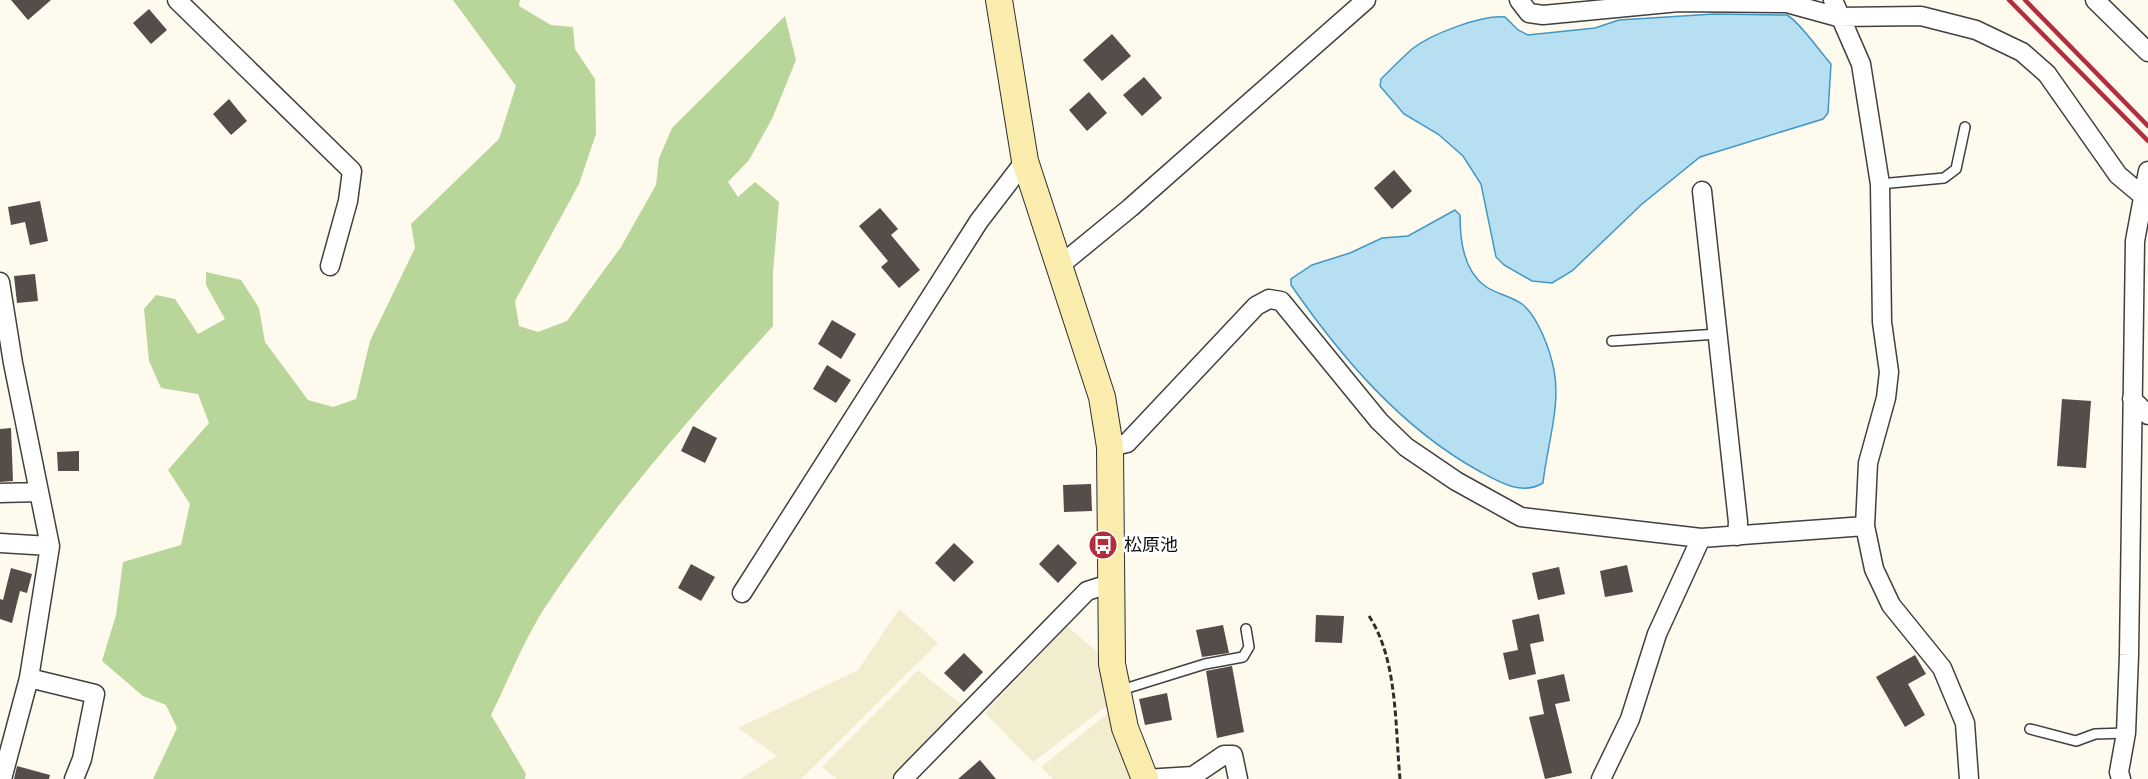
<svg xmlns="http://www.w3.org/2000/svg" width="2148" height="779" viewBox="0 0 2148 779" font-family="'Source Serif 4','Noto Sans JP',serif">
	<rect width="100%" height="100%" fill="#fefaee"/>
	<path fill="#f2edcf" d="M899 609 938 643 801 779H740L777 756 738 728 858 670Z
		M1067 626 1102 656 1108 705 1033 762 985 713Z
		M918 670 966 708 896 779H837L822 767Z
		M1113 709 1132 779H1053L1041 767Z"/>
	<path fill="#b8d59a" d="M453 0H520L519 6 551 25 573 27 575 49 595 79 596 134 579 184 515 301 519 326 538 332 567 321 621 247 656 185 659 158 672 128 785 16 796 60 772 119 749 160 728 182 738 197 755 182 779 202 773 272V326C691 416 611 507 544 609 523 642 508 681 491 715L526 774 525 779H153L177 728 166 705 143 696 102 661 116 615 123 562 181 545 190 504 168 470 209 423 198 394 161 388 149 361 144 309 156 295 175 299 198 334 225 319 206 285V272L241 280 259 308 265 342 308 400 333 407 356 399 370 341 415 248 411 224 499 139 516 86Z"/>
	<path fill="#b6dff2" stroke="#4297c4" stroke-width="1.5" d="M1714 14 1787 15C1799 21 1820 52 1831 64L1828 113 1823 119 1700 157 1642 204 1572 271 1552 283 1532 281 1504 265 1496 257 1481 184 1463 156 1438 134 1404 114 1380 86 1381 79C1391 69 1401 59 1412 49 1431 34 1481 15 1505 17L1518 30 1528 35 1595 28 1619 20Z
		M1455 210 1460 215C1460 239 1463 270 1485 286 1496 294 1511 296 1522 304 1538 316 1550 350 1554 370 1561 407 1547 445 1543 483 1522 496 1499 482 1479 471 1401 428 1341 357 1291 285V279L1312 265 1350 253 1382 238 1408 236Z"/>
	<path fill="#554d4a" d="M11 0H51L28 20Z
		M149 9 167 30 151 44 133 23Z
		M1112 34 1131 56 1102 81 1083 60Z
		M1144 77 1162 98 1142 116 1123 95Z
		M1089 92 1107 113 1087 131 1069 110Z
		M229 99 247 121 231 135 213 114Z
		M1394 170 1412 191 1392 209 1374 188Z
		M40 201 48 241 30 245 25 222 11 225 8 207Z
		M880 208 898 229 891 235 920 270 899 288 881 267 888 261 859 226Z
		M35 274 38 301 17 303 14 276Z
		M832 320 856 334 841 359 818 344Z
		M827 365 851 380 836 403 813 389Z
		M2062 399 2091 401 2086 468 2057 466Z
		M693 426 717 438 705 463 681 451Z
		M11 428 13 481 0 482V429Z
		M79 451V471H58L57 452Z
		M1091 484 1092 511 1064 512 1063 485Z
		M954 543 974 562 954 582 935 563Z
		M1058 544 1077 563 1058 583 1039 564Z
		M691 564 715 577 701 601 678 588Z
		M1627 565 1633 592 1605 597 1600 571Z
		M1559 567 1565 594 1538 600 1532 573Z
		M11 568 32 574 27 593 20 591 12 623 0 619V599L3 600Z
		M1539 614 1544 641 1530 644 1536 674 1509 680 1503 653 1518 650 1512 620Z
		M1316 615 1344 616 1342 643 1315 642Z
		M1223 625 1229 653 1202 657 1196 630Z
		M964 653 983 672 964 692 944 673Z
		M1915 655 1926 674 1908 684 1925 715 1905 727 1876 677Z
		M1232 666 1244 732 1217 738 1206 671Z
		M1564 674 1570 701 1555 704 1572 773 1545 779 1529 717 1544 714 1537 680Z
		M1167 693 1172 720 1145 725 1139 699Z
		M980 760 996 779H958Z
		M17 766 50 775 49 779H14Z"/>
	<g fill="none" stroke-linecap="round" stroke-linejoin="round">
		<g stroke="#404040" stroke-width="12">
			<path id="lane" d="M1880 184 1944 178 1956 169 1965 127
				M1612 341 1718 334
				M1118 691 1205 664 1243 657 1249 647 1246 629
				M2030 729 2076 741 2095 734 2126 733"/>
		</g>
		<g stroke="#404040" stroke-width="21">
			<path id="street" d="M177 0 352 171 348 201 330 266
				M1519 0 1529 13 1543 15 1679 2 1787 3 1838 17 1921 16 1976 30 2022 52 2047 74 2118 175 2143 196
				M1833 0 1861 64 1880 184 1882 322 1889 372 1886 398 1868 463 1865 526 1874 569 1891 605 1942 668 1965 723 1969 779
				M2095 0 2148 52
				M1702 191 1738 522 1737 536
				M1058 267 1130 208 1366 0
				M0 282 13 363 50 546 29 678 2 779
				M2132 399 2148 415
				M1110 447 1127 443 1256 306 1269 299 1281 301 1379 421 1406 447 1456 481 1521 517 1701 538 1865 526
				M0 493 39 492
				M0 543 50 546
				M742 593 979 221 1025 161
				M29 678 95 694 82 759 74 779
				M903 779 1087 591 1112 583
				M1145 779 1193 776 1224 755H1233L1238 779
				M1601 779 1630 719 1657 634 1701 538
				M2121 779 2119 772 2126 733 2129 655 2135 241 2148 171"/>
		</g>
		<g stroke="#2f2f2f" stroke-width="28">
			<path id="secondary" d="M999 0 1025 161 1102 397 1110 447 1112 664 1125 728 1145 779"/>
		</g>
		<path stroke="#2f2f2f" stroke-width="3" stroke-dasharray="6 3" stroke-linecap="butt" d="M1369 616C1398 660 1395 727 1400 779"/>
		<use href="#lane" stroke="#fff" stroke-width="9"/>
		<use href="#street" stroke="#fff" stroke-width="18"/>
		<use href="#secondary" stroke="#f9ecad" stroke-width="26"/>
		<path stroke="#b32e3c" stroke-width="4.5" d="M2009 0 2148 141
			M2025 0 2148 126"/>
	</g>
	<defs>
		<g id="bus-disc" transform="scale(1.5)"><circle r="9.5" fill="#b32e3c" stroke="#fff"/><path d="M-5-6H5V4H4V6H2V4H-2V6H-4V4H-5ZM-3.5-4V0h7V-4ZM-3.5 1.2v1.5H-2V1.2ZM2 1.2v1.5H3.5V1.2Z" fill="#fff"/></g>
	</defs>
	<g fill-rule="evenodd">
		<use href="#bus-disc" x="1103" y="545"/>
	</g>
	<g text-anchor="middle" stroke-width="6" stroke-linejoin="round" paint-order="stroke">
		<g font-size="18" fill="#0d0d0d" stroke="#fff" text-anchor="start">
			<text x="1124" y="551">松原池</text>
		</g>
	</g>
</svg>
